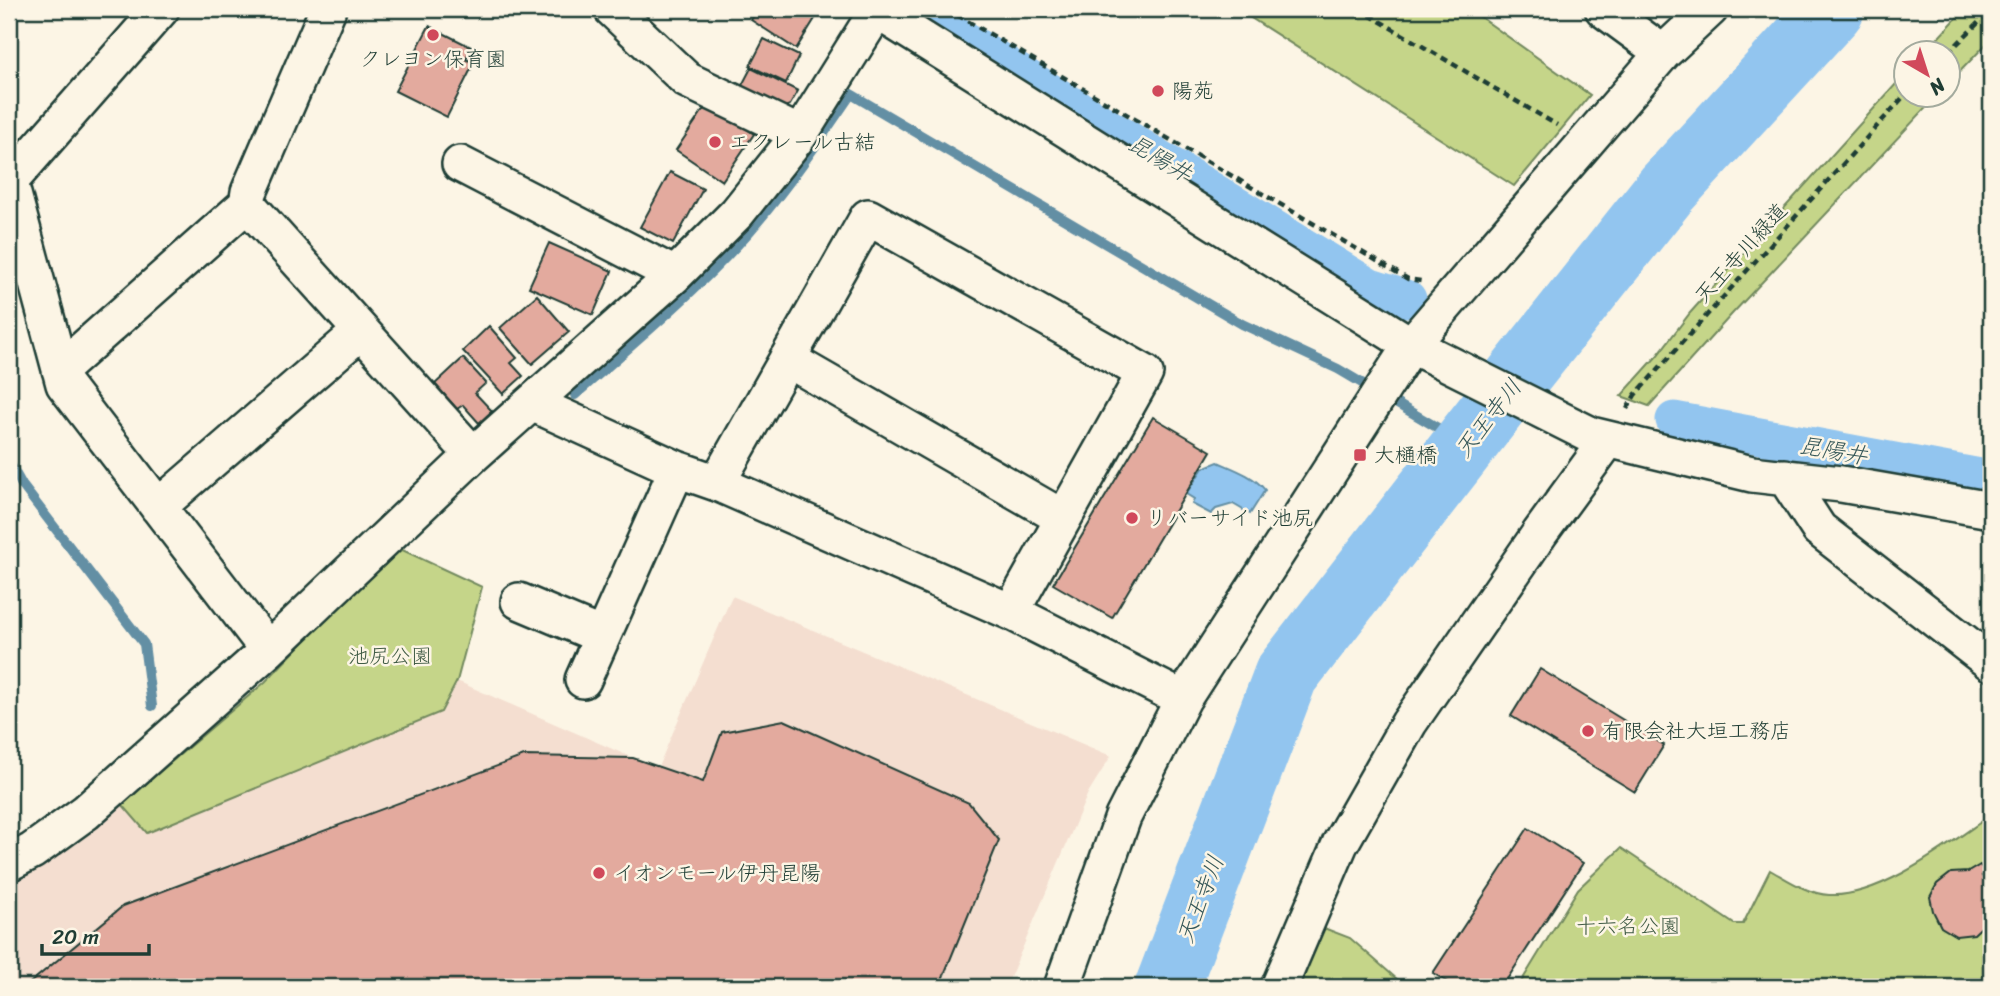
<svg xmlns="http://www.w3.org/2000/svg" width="2000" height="996" viewBox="0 0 2000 996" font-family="Sriracha,'Klee One',sans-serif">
	<rect width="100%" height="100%" fill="#fcf5e5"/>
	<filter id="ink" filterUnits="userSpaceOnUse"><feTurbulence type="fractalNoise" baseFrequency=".0143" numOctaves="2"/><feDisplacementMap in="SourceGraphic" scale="14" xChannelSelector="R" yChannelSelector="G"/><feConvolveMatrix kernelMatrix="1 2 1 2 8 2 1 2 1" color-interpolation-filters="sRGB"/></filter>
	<g filter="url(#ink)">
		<path fill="#f4ded0" d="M732 596 1111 756 1088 793 1006 987H9V885L122 804 148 833 441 712 457 681 633 758 658 767Z"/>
		<path fill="#c5d589" stroke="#72895e" stroke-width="2" d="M1237 9H1469L1590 95 1514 186Z
			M1965 9H1991V39L1948 84V52H1925Z
			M1905 74 1906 94 1938 95 1732 314 1649 406 1621 396 1657 356 1690 313Z
			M396 547 482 587 457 681 441 712 147 833 122 804 265 682Z
			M1991 815V987H1518L1578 889 1621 848 1734 924H1743L1770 870C1788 880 1808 894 1829 895 1881 898 1950 843 1991 815Z
			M1316 925 1350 938 1406 987H1294Z"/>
		<path fill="#92c5ef" stroke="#648fa4" stroke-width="2" d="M1218 462C1234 469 1254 476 1265 490L1250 514 1233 504 1216 509 1211 514 1192 504 1194 499 1186 494 1203 468Z"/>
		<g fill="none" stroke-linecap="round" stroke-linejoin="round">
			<path stroke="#648fa4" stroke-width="10" d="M575 395C635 342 697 291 750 231 787 188 819 141 851 94L1242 324 1338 369 1465 444
				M9 462 22 485 144 644 152 706"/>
			<path stroke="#92c5ef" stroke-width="37" d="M915 9 1370 287 1408 299
				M1674 420 1991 479"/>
			<path stroke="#92c5ef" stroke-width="65" d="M1167 987 1286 675 1504 394 1667 189 1832 9"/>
		</g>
		<path fill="#e3aa9e" stroke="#1f3d34" stroke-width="2" d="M758 9H821L796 49 751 20Z
			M429 26 471 47 466 59 474 63 447 117 395 91Z
			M764 39 799 56 786 83 750 66Z
			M751 68 798 91 790 105 777 110 739 91Z
			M708 103 754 134 722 181 676 150Z
			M670 172 703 189 673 244 640 227Z
			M549 243 612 271 593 315 529 287Z
			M537 295 569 332 532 364 500 328Z
			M489 326 517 358 511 363 523 376 503 394 463 351Z
			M463 358 486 383 475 393 492 411 479 423 463 405 457 409 435 384Z
			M1153 417 1211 451 1112 618 1053 584Z
			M1540 669 1664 745 1635 792 1511 716Z
			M784 720 969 803 999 840 939 987H25L123 906 524 756 633 758 703 782 722 732Z
			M1528 828 1583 863 1502 987H1455L1433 973Z
			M1980 865 1986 873 1982 876 1991 887V918L1974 934 1956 936 1941 927 1933 911 1930 897 1937 884 1951 873 1968 872Z"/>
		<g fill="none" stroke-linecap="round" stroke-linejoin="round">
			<g stroke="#1f3d34" stroke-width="40">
				<path id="minor" d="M612 9 687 80 800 134
					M874 9 1411 345 1591 435 1752 474 1841 484 1991 510
					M1603 9 1663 53
					M460 164 675 275
					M9 179 64 384 268 650
					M10 181 161 9
					M247 204 473 455
					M787 359 1063 518
					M60 370 247 204 249 192 328 9
					M532 403 677 469 717 483 1011 612
					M1785 477 1819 529 1991 663
					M717 483 868 217 1145 373 1011 612 1183 699
					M158 507 361 331
					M519 601 602 636
					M583 680 677 469
					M9 863 32 851 86 812 268 650 473 455 675 275 737 213 800 134 877 11
					M1062 987 1123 817 1183 699 1411 345 1663 53 1710 9
					M1279 987 1340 844 1409 723 1540 533 1608 440"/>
			</g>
			<path stroke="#1f3d34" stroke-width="4.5" stroke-dasharray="7 5" stroke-linecap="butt" d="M947 9 1408 279 1421 281
				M1359 9 1557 125
				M1948 53 1991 10
				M1627 409 1635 395 1906 94"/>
			<use href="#minor" stroke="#fcf5e5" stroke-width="35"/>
		</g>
	</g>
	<g fill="#d1495b" stroke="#fcf5e5" stroke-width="2.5">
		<circle cx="433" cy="35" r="7"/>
		<circle cx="1158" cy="91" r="7"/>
		<circle cx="715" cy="142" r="7"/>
		<rect x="1353" y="448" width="14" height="14" rx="3.5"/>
		<circle cx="1132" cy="518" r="7"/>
		<circle cx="1588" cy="731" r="7"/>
		<circle cx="599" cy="873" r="7"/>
	</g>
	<g text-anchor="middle" stroke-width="5" stroke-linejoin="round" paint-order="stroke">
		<g font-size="21" fill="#1f3d34" stroke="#fcf5e5" text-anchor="start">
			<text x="433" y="66" text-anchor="middle">クレヨン保育園</text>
			<text x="1172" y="98">陽苑</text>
			<text x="729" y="149">エクレール古結</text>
			<text x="1374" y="462">大樋橋</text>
			<text x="1146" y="525">リバーサイド池尻</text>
			<text x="1602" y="738">有限会社大垣工務店</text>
			<text x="613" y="880">イオンモール伊丹昆陽</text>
		</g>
		<g font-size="21" fill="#1f3d34" stroke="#fcf5e5">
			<text transform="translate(1741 253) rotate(-48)" y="7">天王寺川緑道</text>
		</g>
		<g font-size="21" fill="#405b45" stroke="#fcf5e5">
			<text x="390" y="663">池尻公園</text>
			<text x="1628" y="933">十六名公園</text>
		</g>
		<g font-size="23" font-style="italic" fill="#365859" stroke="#fcf5e5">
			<text transform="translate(1160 158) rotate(31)" y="8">昆陽井</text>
			<text transform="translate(1488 418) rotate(-52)" y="8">天王寺川</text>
			<text transform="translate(1833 450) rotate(10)" y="8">昆陽井</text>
			<text transform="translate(1200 899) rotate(-69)" y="8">天王寺川</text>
		</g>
	</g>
	<rect width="2000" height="996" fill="none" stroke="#fcf5e5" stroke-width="35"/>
	<rect x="18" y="18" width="1965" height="961" fill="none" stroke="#1f3d34" stroke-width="2.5" filter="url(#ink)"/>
	<g transform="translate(1927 74) rotate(141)"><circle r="33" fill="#fcf5e5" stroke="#a4ab9e" stroke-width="2"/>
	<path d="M0-5L12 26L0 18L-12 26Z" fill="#d1495b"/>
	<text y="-10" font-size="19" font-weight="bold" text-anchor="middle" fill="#1f3d34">N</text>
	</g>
	<path d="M42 944v10h107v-10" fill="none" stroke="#1f3d34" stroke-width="3.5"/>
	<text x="52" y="944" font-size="21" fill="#1f3d34" stroke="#fcf5e5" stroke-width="5" paint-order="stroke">20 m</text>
</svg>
